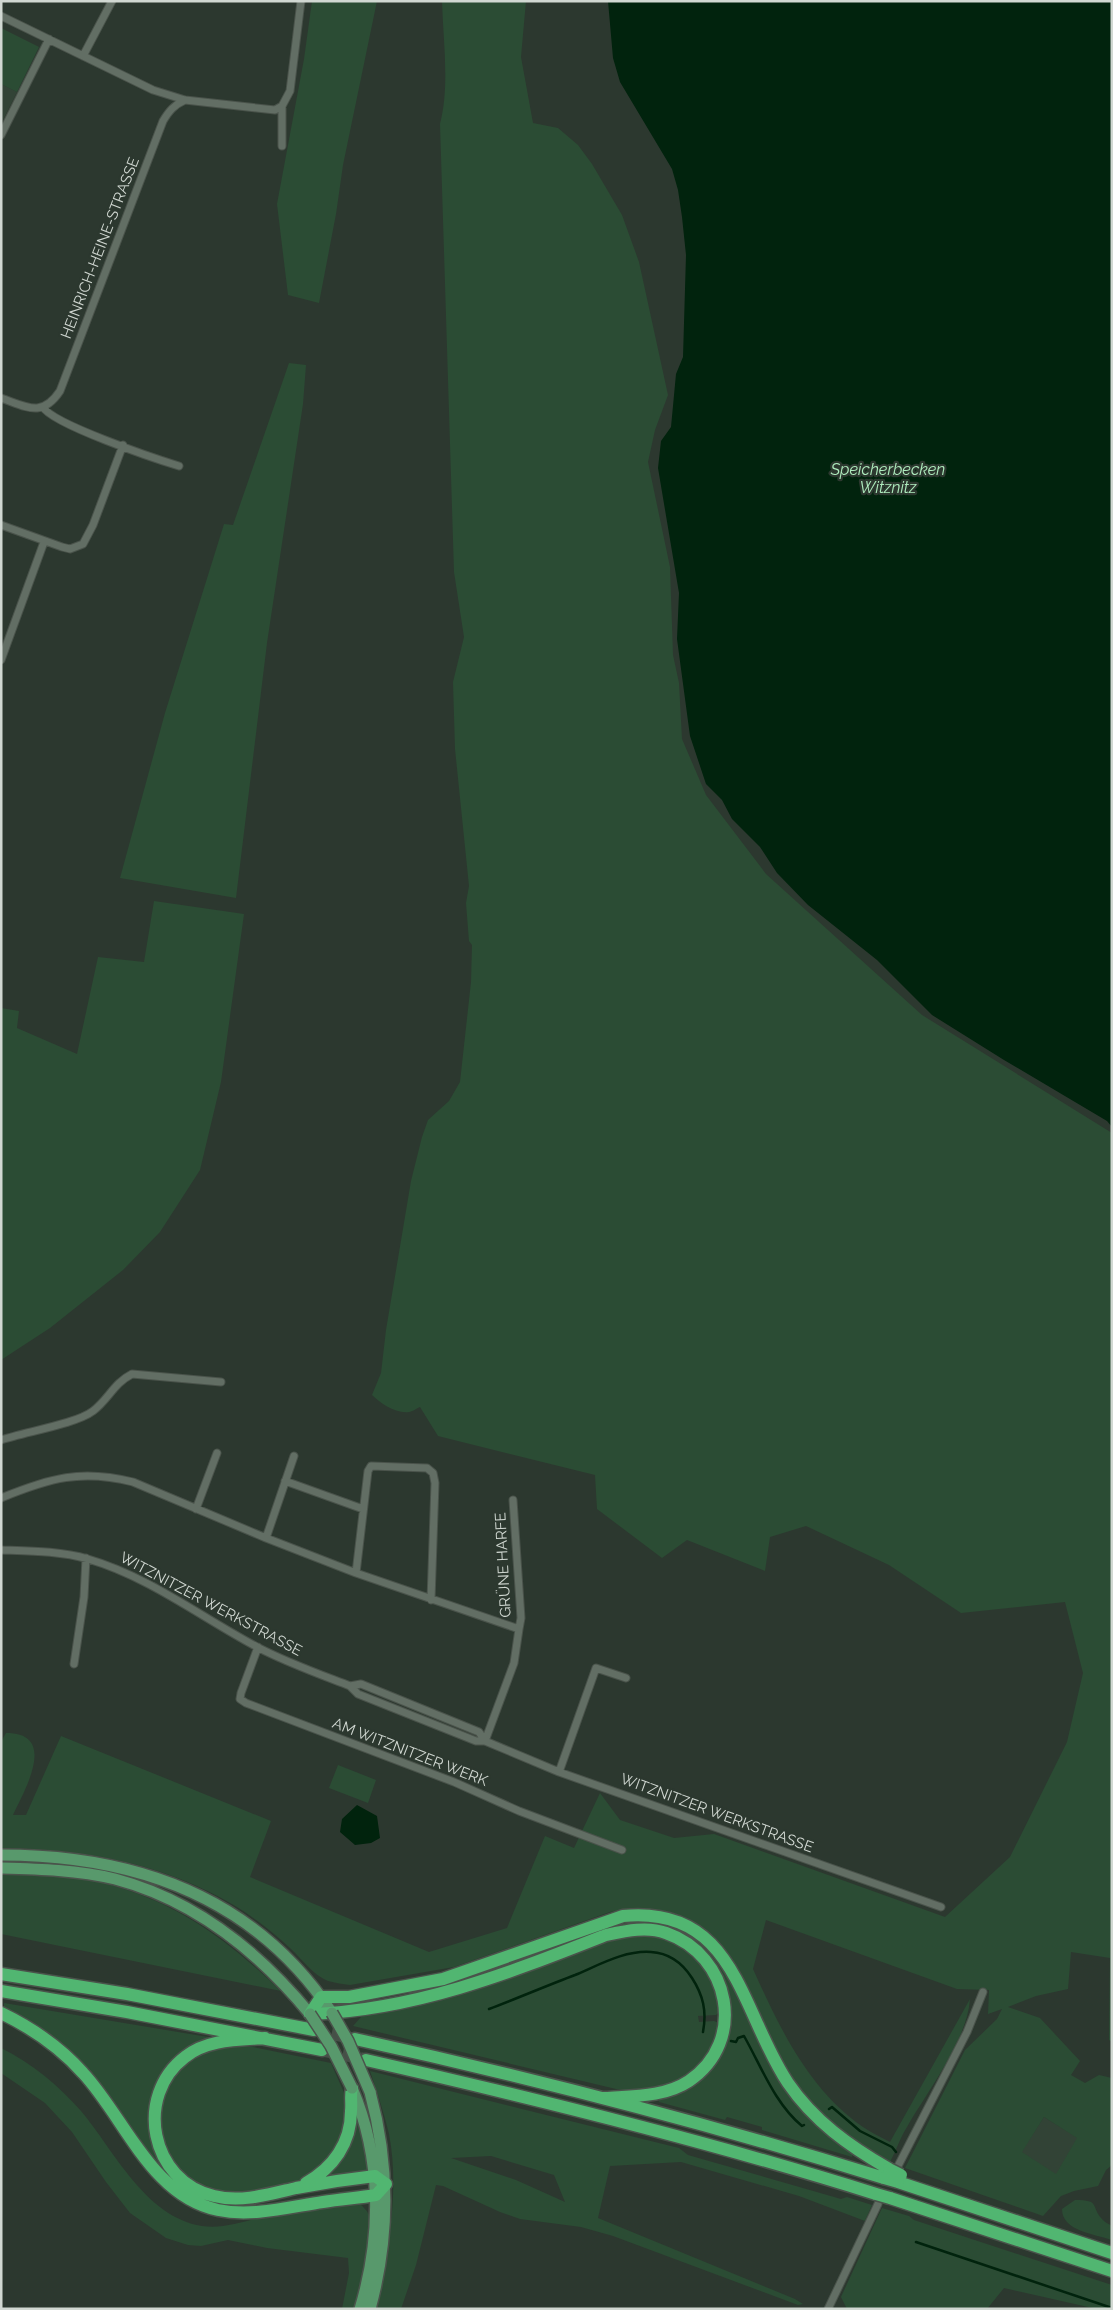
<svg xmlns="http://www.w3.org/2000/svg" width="1113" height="2310" viewBox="0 0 1113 2310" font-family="Raleway,sans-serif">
	<rect width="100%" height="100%" fill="#2c382f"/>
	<path fill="#324336" d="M1 84 17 92 1 124Z
		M1044 2117 1078 2138 1056 2175 1021 2152Z"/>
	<path fill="#2b4c34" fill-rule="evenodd" d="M312 1H377L343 165 336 214 319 303 288 295 277 204 304 59Z
		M442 1H526L521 57 533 123 558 128 578 145 592 164 622 215 639 262 668 395 655 430 648 462 670 567 673 655 679 683 682 739 706 795 766 874 922 1015 1112 1133V2042L1109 2040 1110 1958 1071 1952 1068 1989 1036 1996 1008 2007 1040 2018 1080 2061 1071 2075 1085 2083 1099 2075 1112 2078V2165L1106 2170 1098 2186 1074 2191 1061 2196 1043 2216 905 2168 965 2050 997 2019 1002 2009 988 2014 989 1990 957 1989 766 1920 753 1969C779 2027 809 2090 863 2127 872 2133 881 2137 890 2142L970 1999C967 2041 928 2090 907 2127 900 2138 896 2151 890 2162 850 2141 812 2113 788 2073 739 1995 733 1889 610 1912L454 1967 350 1985C343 1984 335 1983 328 1981 313 1975 302 1959 291 1949 274 1933 256 1919 237 1907 163 1863 86 1849 1 1848V1742L6 1733C59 1733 24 1791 13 1815H26L61 1736 271 1821 250 1877 429 1952 507 1928 545 1836 574 1848 600 1793 620 1820 674 1838 714 1834 945 1917 1010 1857 1067 1742 1083 1673 1065 1602 961 1613 889 1565 806 1526 770 1537 765 1571 687 1540 662 1558 597 1509 595 1475 438 1436 420 1407C417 1408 412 1412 409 1412 396 1414 380 1403 372 1395L381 1373 386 1330 411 1181 422 1137 428 1120 449 1101 460 1082 471 982 472 945 469 941 466 903 469 886 455 749 453 682 464 637 454 572 440 124C450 85 443 41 442 1ZM1044 2117 1077 2138 1056 2174 1022 2152Z
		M1 28 39 47 17 92 1 84Z
		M289 363 306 365 303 404 267 643 236 898 120 878 165 713 224 524 233 525Z
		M154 901 244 914 221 1082 200 1170 160 1232 123 1270 50 1328 1 1360V1008L19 1011 17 1028 77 1054 98 957 144 962Z
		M338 1765 376 1780 368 1803 329 1788Z
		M1 1874C39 1876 79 1875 115 1886 185 1907 229 1942 281 1991L1 1934Z
		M648 1919 681 1928 706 1945 731 1979 764 2051 853 2153 852 2157 762 2130V2127L727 2117 725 2120 659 2102 660 2098 708 2071 729 2001 726 1987 723 1976 706 1951 694 1942 669 1929 585 1939 439 1989 441 1986 454 1980 618 1922Z
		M646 1934C675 1939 700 1954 713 1981 718 1989 718 2002 720 2011L716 2015 698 2016 699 2022 714 2021 719 2023C717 2030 716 2039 713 2045 709 2055 702 2062 694 2069 668 2092 649 2094 616 2089L353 2026 361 2017 371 2013 415 2006 460 1994 597 1944 627 1936Z
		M4 2003 208 2037V2041L153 2093 149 2127 153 2148 167 2172 165 2173C142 2145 123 2112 100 2083 74 2050 40 2026 4 2007Z
		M233 2046 253 2047 331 2063 345 2095 347 2109 341 2139 326 2162 300 2182 240 2194 221 2193 192 2181 180 2171 162 2144 160 2103 173 2076 197 2055 212 2048Z
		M1 2048C32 2063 59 2086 81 2111 114 2150 145 2217 202 2226 228 2230 255 2217 280 2213 306 2209 333 2207 359 2203 363 2207 367 2210 369 2215 376 2235 361 2287 356 2309H342L349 2273 348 2258 267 2248 228 2240 201 2246 188 2245 166 2238 130 2213 106 2182 72 2132 45 2103 1 2073Z
		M370 2071 679 2148 688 2155 841 2199 847 2197 872 2205 865 2221 799 2196 681 2162 610 2166 598 2218 795 2299 803 2304 798 2305 613 2236 581 2227 520 2219 500 2212 443 2186 436 2185 416 2265 401 2309H375C388 2253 400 2191 389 2134 384 2113 377 2092 370 2071ZM491 2156 554 2175 565 2202 516 2180 451 2158Z
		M357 2111 370 2169 322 2179Z
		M1075 2200C1101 2200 1090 2206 1102 2219 1104 2222 1109 2224 1112 2226V2240C1094 2234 1062 2231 1062 2209Z
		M882 2208 909 2216 914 2220 1112 2285V2309H1097L1004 2288 987 2309H847L841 2297Z"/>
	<path fill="#01230d" d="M608 1H1112V1127L1107 1121 1004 1060 932 1015 877 960 808 905 777 873 760 847 732 819 722 800 706 784 690 736 677 639 679 593 658 468 661 441 671 427 676 374 683 357 686 255 682 217 678 190 672 169 620 82 613 58Z
		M357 1805 377 1816 380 1838 371 1843 355 1845 340 1832 342 1819Z"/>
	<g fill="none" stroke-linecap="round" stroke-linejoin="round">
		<path stroke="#01230d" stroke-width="2.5" d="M489 2009C518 1998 546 1986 575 1975 599 1965 625 1950 651 1952 669 1953 683 1964 692 1978 703 1995 707 2011 703 2032
			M731 2041 736 2042 738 2038 744 2036C761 2066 775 2104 802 2126L804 2125
			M829 2109 832 2107 860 2131 892 2147 896 2152
			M916 2242 1112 2308"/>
		<path stroke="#455047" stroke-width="12" stroke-dasharray="12 6" stroke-linecap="butt" d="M314 2030 355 2039
			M325 2051 364 2059"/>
		<g stroke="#4a534b" stroke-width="9">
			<path id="minor" d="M1 16 153 90 185 100 275 110 282 106 290 91 301 1
				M83 56 112 1
				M1 135 49 39
				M282 146V106
				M1 398C27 407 42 418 60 391L163 121C169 111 174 105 185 100
				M43 407C52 424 156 459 179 466
				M1 525 62 547 70 549 83 544 93 525 123 445
				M1 660 44 542
				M1 1440C24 1432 76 1424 93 1411 108 1400 114 1383 132 1374L221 1382
				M285 1481 363 1509
				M1 1498C50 1478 81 1469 133 1482L266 1538 356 1573 519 1629 514 1663 485 1741
				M513 1500 521 1618 519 1629
				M196 1509 217 1453
				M266 1538 294 1456
				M1 1550C30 1551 60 1551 88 1559 150 1577 202 1618 259 1648 288 1663 319 1674 350 1686L358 1694 476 1741H485L559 1772 941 1907
				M356 1573 368 1471 371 1466 427 1468 433 1473 435 1483 431 1600
				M258 1647 241 1693 240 1699 246 1703 454 1782 519 1811 622 1850
				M74 1664 84 1597 86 1558
				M350 1686 361 1684 479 1732 485 1741
				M559 1772 596 1668 626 1678
				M898 2166 967 2032 983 1992
				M828 2309 878 2204"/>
		</g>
		<g stroke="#4a534b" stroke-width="14">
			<path id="primary" d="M1 1855C135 1855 255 1897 332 2013
				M1 1868C39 1869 78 1870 115 1879 194 1900 259 1952 310 2014
				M352 2088C382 2158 382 2236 360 2309
				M370 2309C390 2236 390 2165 370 2092"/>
		</g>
		<g stroke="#4a534b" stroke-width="15">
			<path id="motorway" d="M1 1974 127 1994 314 2030
				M1 1991 127 2012 322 2050
				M1 2013C32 2028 60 2047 83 2073 125 2118 151 2196 218 2210 252 2217 289 2207 323 2202 341 2199 358 2198 376 2195L386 2184 375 2176C348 2179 322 2183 296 2188 270 2194 241 2203 214 2196 150 2181 134 2096 185 2057 207 2039 239 2040 265 2038
				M310 2014 321 1997H349L443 1979 623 1916C736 1905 740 2011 788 2083 814 2121 849 2146 889 2169
				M310 2014C416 2010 509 1973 606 1935 625 1931 647 1926 666 1933 730 1955 748 2041 689 2081 665 2097 633 2096 605 2098
				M355 2039C533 2078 710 2124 884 2178
				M366 2060C538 2099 708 2141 876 2194
				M898 2182 1112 2253
				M306 2183C333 2168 351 2143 351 2111 352 2102 350 2096 352 2088
				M890 2198 1112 2271"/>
		</g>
		<use href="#minor" stroke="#626e64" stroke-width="7"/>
		<use href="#primary" stroke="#58996c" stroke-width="11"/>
		<use href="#motorway" stroke="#51b671" stroke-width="12"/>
		<g stroke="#4a534b" stroke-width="14" stroke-linecap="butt">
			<path id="primary-bridge" d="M332 2013 348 2041 370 2092
				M310 2014 331 2046 352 2088"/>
		</g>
		<g stroke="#4a534b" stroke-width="15" stroke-linecap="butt">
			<path id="motorway-bridge" d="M889 2169 901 2175
				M884 2178 898 2182
				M876 2194 890 2198"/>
		</g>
		<use href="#primary-bridge" stroke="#58996c" stroke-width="11"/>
		<use href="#motorway-bridge" stroke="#51b671" stroke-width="12"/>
	</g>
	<g text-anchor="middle" stroke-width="4.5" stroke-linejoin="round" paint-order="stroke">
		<g font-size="15" fill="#d1d8d2" stroke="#2c382f">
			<text transform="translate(100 248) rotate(-69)" y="5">HEINRICH-HEINE-STRASSE</text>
			<text transform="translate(503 1565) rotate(-93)" y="5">GRÜNE HARFE</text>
			<text transform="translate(211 1604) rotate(28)" y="5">WITZNITZER WERKSTRASSE</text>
			<text transform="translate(410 1752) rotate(21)" y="5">AM WITZNITZER WERK</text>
			<text transform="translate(717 1813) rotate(20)" y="5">WITZNITZER WERKSTRASSE</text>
		</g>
		<g font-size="16" font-style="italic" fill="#afecbe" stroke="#2c382f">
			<text x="888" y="475">Speicherbecken<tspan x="888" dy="18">Witznitz</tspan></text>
		</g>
	</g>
	<rect width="1113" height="2310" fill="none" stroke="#d1d8d2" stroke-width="5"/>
</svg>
